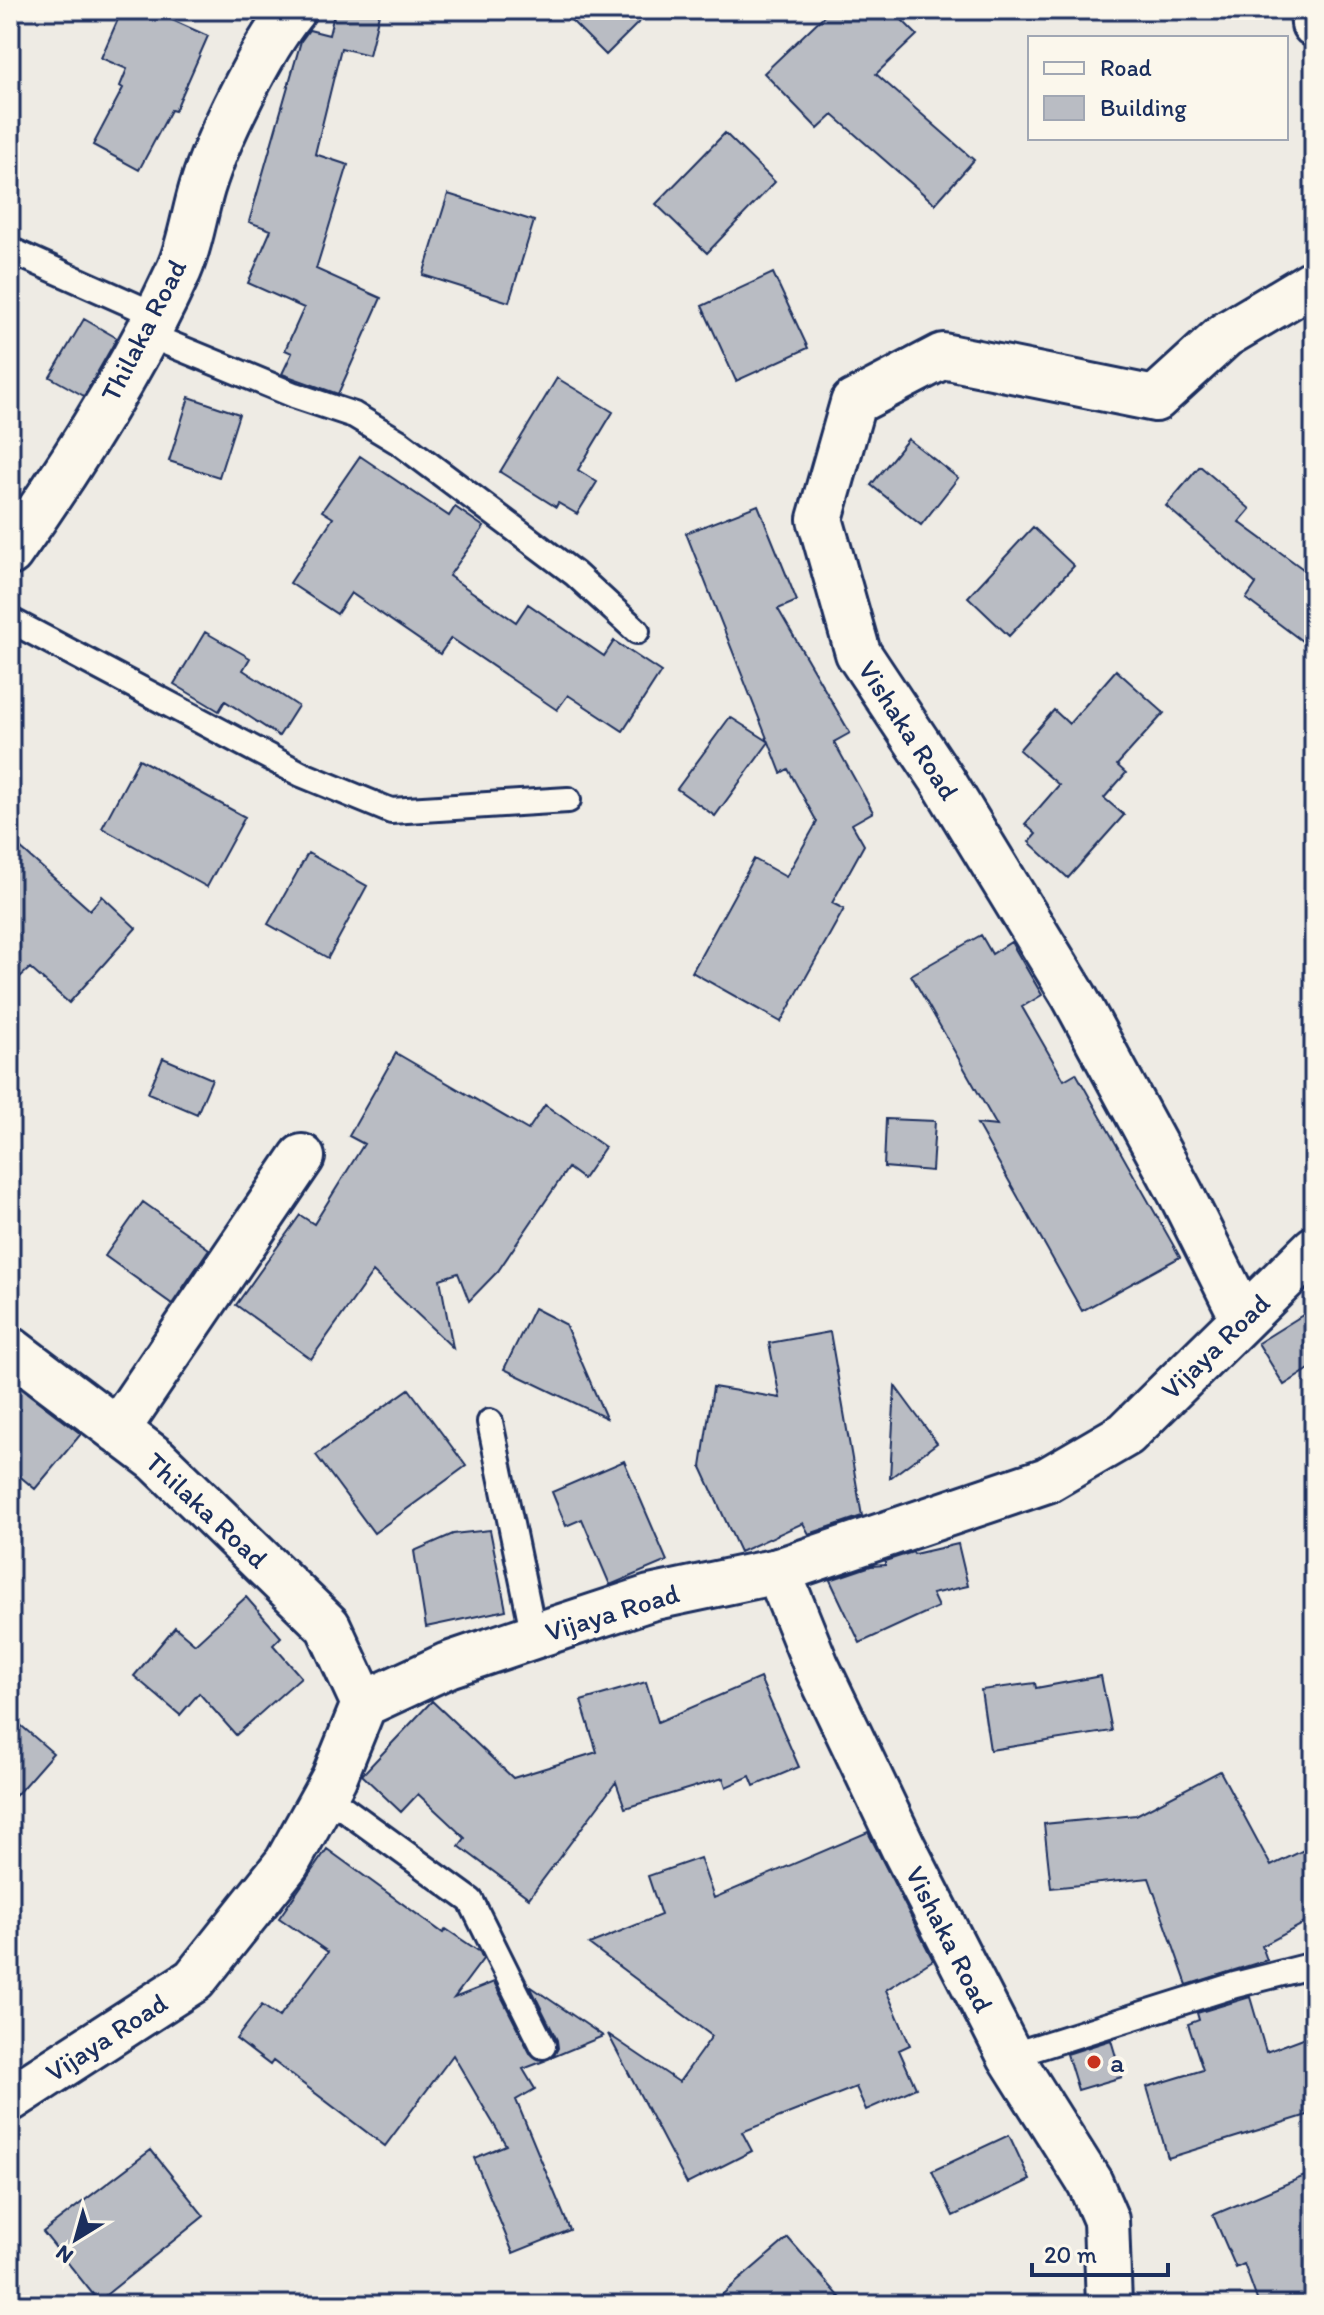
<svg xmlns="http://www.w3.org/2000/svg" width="1324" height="2315" viewBox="0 0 1324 2315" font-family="Itim,sans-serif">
	<rect width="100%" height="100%" fill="#eeebe4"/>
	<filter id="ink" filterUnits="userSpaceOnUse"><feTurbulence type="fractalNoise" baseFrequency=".0125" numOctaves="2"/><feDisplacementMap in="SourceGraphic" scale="16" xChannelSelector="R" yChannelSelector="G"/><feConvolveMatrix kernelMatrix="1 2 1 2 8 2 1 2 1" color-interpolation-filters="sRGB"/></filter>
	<g filter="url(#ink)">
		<path fill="#b9bcc3" stroke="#1b2f5e" stroke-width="2" d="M122 10H150L208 36 175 111 171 110 139 170 93 145 123 88 120 86 127 69 101 58Z
			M335 10H380L369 55 341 48 315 154 348 165 316 269 381 298 338 394 282 374 292 353 285 350 304 308 248 283 271 230 249 222 301 41 309 30 329 35Z
			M561 10H651L606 55Z
			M830 10H892L917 35 876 74 974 160 935 204 833 115 818 129 764 73Z
			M725 133 775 182 707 253 656 204Z
			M448 194 534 221 509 302 423 275Z
			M773 273 808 348 736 381 702 306Z
			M84 319 117 338 84 396 50 377Z
			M557 378 613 412 578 470 597 482 577 514 558 503 556 507 500 472Z
			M189 397 239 414 219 477 169 461Z
			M908 439 958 478 921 525 871 485Z
			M360 456 449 516 455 507 484 527 449 576 516 622 528 604 604 656 614 641 661 672 623 731 568 695 557 710 451 638 440 654 351 593 337 614 290 583 333 518 322 511Z
			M1200 466 1250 509 1239 522 1314 577V650L1246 599 1256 584 1166 506Z
			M758 505 797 601 778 609 850 733 834 742 873 812 852 824 864 845 832 903 844 909 781 1022 692 972 754 859 786 877 817 822 788 769 781 773 769 742 715 816 677 789 730 717 768 741 686 533Z
			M1033 527 1074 566 1009 636 968 597Z
			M205 632 250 658 243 670 298 706 279 736 225 701 219 711 174 684Z
			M1116 670 1164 713 1117 765 1126 773 1104 798 1124 815 1068 878 1029 842 1036 834 1025 824 1059 785 1019 750 1054 710 1069 724Z
			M139 759 245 817 207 887 102 828Z
			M10 839 90 910 102 896 136 928 69 1003 30 968 10 986Z
			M308 853 367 886 328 958 268 924Z
			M981 935 992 954 1011 942 1042 995 1022 1007 1064 1080 1076 1073 1180 1257 1082 1311 977 1124 997 1126 911 975Z
			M396 1053 528 1130 545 1105 605 1147 583 1179 568 1168 498 1271 469 1301 458 1273 440 1279 453 1348 373 1272 311 1359 236 1305 300 1215 314 1224 364 1144 349 1136Z
			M163 1058 212 1079 197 1114 148 1093Z
			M886 1119 935 1121 932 1171 884 1167Z
			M143 1202 209 1249 172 1304 105 1256Z
			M534 1308 565 1324 606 1418 504 1369Z
			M1314 1308V1366L1284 1385 1258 1343Z
			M830 1332 862 1516 809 1534 803 1523 740 1552 701 1467 713 1387 780 1398 769 1343Z
			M10 1380 81 1434 35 1489 10 1468Z
			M895 1386 937 1443 890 1478Z
			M409 1389 466 1466 374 1533 316 1455Z
			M624 1461 667 1561 610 1585 582 1519 566 1526 552 1492Z
			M490 1530 506 1610 426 1627 414 1551 453 1534Z
			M958 1544 968 1586 932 1594 938 1607 860 1643 830 1580 871 1566 885 1565V1561L913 1552 914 1554Z
			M246 1597 281 1637 273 1645 301 1677 236 1735 199 1693 180 1715 134 1676 175 1627 195 1644Z
			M1101 1676 1112 1731 990 1750 981 1690 1035 1683 1036 1688Z
			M760 1678 799 1767 754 1786 750 1776 726 1787 723 1778 625 1808 616 1782 529 1898 459 1846 465 1838 418 1794 401 1812 362 1775 432 1701 513 1778 597 1752 581 1701 646 1682 658 1722Z
			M10 1716 53 1753 10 1802Z
			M1220 1771 1271 1866 1314 1845V1918L1262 1946 1267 1960 1187 1985 1149 1878 1051 1888 1044 1824 1136 1815Z
			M868 1832 933 1960 886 1990 910 2045 899 2050 916 2088 866 2110 856 2087 742 2132 752 2151 687 2184 608 2034 679 2082 712 2036 589 1944 661 1915 648 1876 700 1858 714 1898Z
			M327 1849 443 1933 446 1929 480 1952 483 1959 454 1998 494 1982 530 2053 544 2061 523 2069 535 2089 516 2100 570 2230 513 2253 474 2158 506 2145 453 2055 385 2146 273 2061 270 2065 236 2039 262 2005 279 2017 328 1952 279 1918Z
			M530 1986 603 2036 553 2057 558 2048 557 2040Z
			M1250 1997 1266 2052 1314 2034V2113L1168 2158 1147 2087 1203 2070 1188 2024 1199 2020 1197 2013Z
			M1111 2040 1122 2077 1078 2090 1067 2054Z
			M1009 2135 1030 2180 953 2216 932 2171Z
			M151 2150 204 2216 101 2299 96 2298 43 2232Z
			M1314 2172V2305H1259L1244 2264 1236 2268 1213 2215Z
			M788 2238 847 2305H710Z"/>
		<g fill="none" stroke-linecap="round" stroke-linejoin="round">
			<g stroke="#1b2f5e" stroke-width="30">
				<path id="service" d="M10 250 156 315
					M146 334 294 395 354 415 399 442 575 574 637 631
					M10 620 301 774 391 811 568 800
					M490 1422 534 1636
					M325 1795 471 1901 543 2046
					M1010 2056 1235 1985 1314 1965"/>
			</g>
			<g stroke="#1b2f5e" stroke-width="50">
				<path id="minor" d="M1313 10 1314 24
					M10 553C73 464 133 370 179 270 190 245 194 215 202 188 217 139 261 49 293 10
					M1243 1318 1181 1194 1074 996 943 781 858 653 820 519 853 403 943 356 1155 399 1225 335 1314 282
					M10 1349 157 1460 328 1626 364 1704
					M117 1430 302 1157
					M10 2099 194 1980 287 1863 334 1778 364 1704 448 1665 534 1636 650 1598 778 1571 1047 1480 1126 1434 1314 1249"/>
			</g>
			<g stroke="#1b2f5e" stroke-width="50">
				<path id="tertiary" d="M778 1571 816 1665 904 1849 1010 2056 1090 2183 1106 2220 1109 2305"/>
			</g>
			<use href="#service" stroke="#fbf7ec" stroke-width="24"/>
			<use href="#minor" stroke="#fbf7ec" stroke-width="44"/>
			<use href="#tertiary" stroke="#fbf7ec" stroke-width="44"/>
		</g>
	</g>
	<circle fill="#c8321e" stroke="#fbf7ec" stroke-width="3" cx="1094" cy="2062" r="8"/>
	<g text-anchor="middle" stroke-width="8" stroke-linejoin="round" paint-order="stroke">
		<g font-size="28" fill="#1b2f5e" stroke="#fbf7ec">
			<text transform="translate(143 330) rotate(-63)" y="10">Thilaka Road</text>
			<text transform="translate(909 730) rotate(57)" y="10">Vishaka Road</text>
			<text transform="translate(1215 1346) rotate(-44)" y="10">Vijaya Road</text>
			<text transform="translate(207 1510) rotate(43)" y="10">Thilaka Road</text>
			<text transform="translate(612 1612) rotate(-17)" y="10">Vijaya Road</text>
			<text transform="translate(950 1939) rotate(63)" y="10">Vishaka Road</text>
			<text transform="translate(106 2037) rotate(-33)" y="10">Vijaya Road</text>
		</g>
		<g font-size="28" fill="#1b2f5e" stroke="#fbf7ec" text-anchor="start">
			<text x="1110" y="2072">a</text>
		</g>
	</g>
	<rect width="1324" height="2315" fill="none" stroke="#fbf7ec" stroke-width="40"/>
	<rect x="20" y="20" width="1284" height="2275" fill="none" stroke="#1b2f5e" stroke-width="3" filter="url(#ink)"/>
	<rect x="1028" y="36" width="260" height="104" fill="#fbf7ec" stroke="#a1a7b3" stroke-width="2"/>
	<rect x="1044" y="62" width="40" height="12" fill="#fbf7ec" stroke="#a1a7b3" stroke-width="2"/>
	<text x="1100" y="76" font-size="24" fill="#1b2f5e">Road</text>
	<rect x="1044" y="96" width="40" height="24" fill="#b9bcc3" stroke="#a1a7b3" stroke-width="2"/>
	<text x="1100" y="116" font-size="24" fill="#1b2f5e">Building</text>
	<g transform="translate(76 2239) rotate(217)" stroke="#fbf7ec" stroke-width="6" paint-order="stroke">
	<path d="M0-6L14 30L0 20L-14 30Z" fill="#1b2f5e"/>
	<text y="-12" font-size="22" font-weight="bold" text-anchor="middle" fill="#1b2f5e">N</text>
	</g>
	<path d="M1032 2263v12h136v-12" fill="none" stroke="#1b2f5e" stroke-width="4"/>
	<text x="1044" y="2263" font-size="24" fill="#1b2f5e" stroke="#fbf7ec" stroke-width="6" paint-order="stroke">20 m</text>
</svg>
